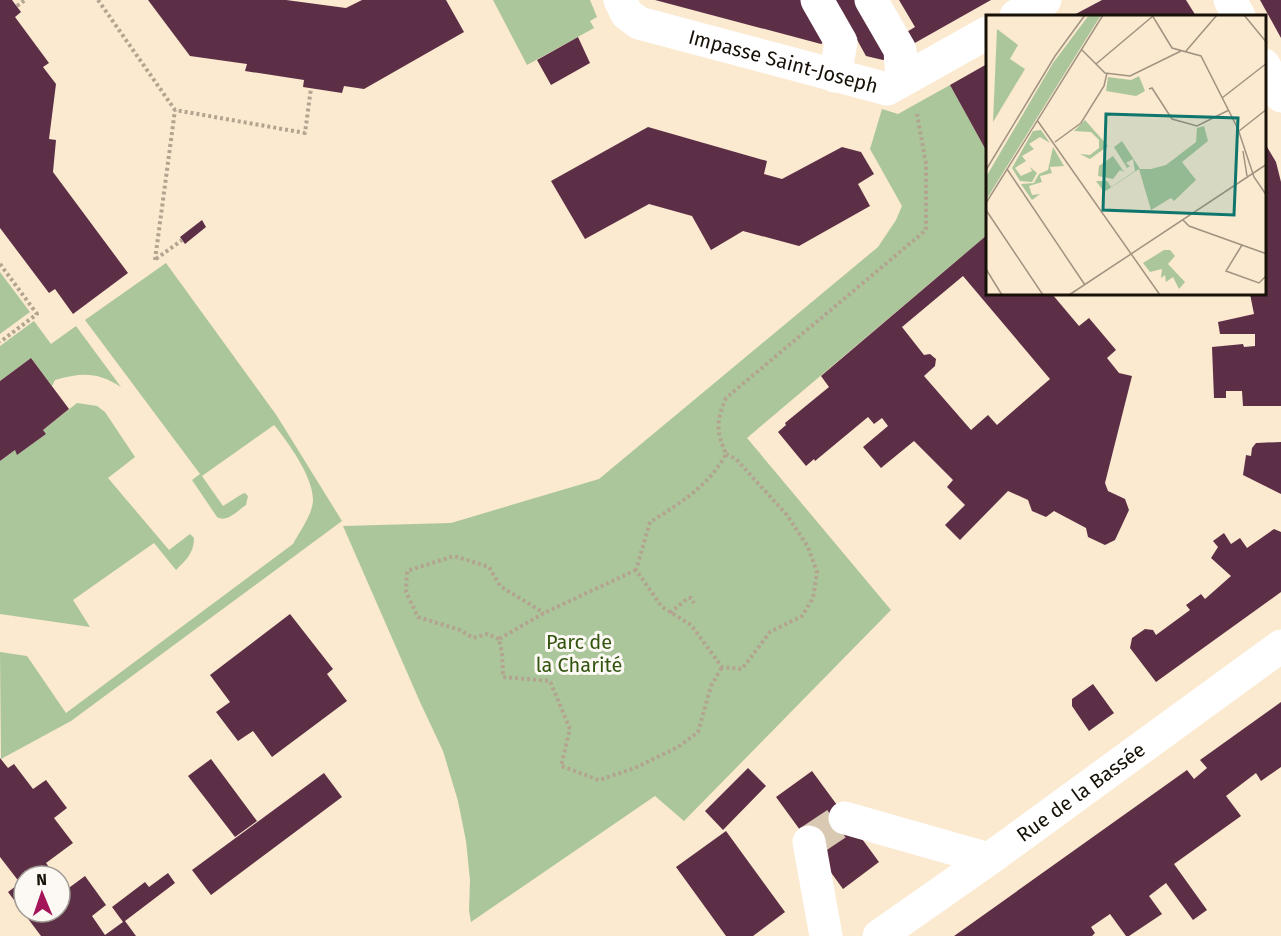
<svg xmlns="http://www.w3.org/2000/svg" width="1281" height="936" viewBox="0 0 1281 936" font-family="'Fira Sans',sans-serif">
	<rect width="100%" height="100%" fill="#fbe9d0"/>
	<path fill="#abc69b" d="M493 0H590L597 17 590 21 594 28 527 65Z
		M950 85 987 152V235L747 438 891 610 684 821 655 796 471 922 469 911 470 880 466 841 458 801 443 751 420 702 343 526 451 523 599 479 878 247 896 220 902 206 870 149 882 109 898 114Z
		M166 263 277 416 342 521 71 721 1 759 0 652 27 656 66 713 293 544C300 531 312 515 313 501 314 478 288 442 274 425L202 476 223 506 242 494 245 493 248 496 246 505C237 511 227 523 217 517L192 480 200 474 85 320Z
		M0 272 30 312 0 334Z
		M34 321 51 344 76 326 121 387C98 372 82 372 55 380L52 386 31 358 0 381V346Z
		M77 403 97 406 105 412 135 457 108 478 169 550 190 534 194 538C194 553 186 560 176 570L154 543 73 600 90 627 0 614V461L15 450 18 454 46 434 43 430Z"/>
	<path fill="#5d2f46" fill-rule="evenodd" d="M0 0H12L21 12 15 17 49 63 43 67 56 84 49 139 56 140 53 172 128 273 73 314 55 289 49 293 0 228Z
		M148 0H286L346 8 362 0H446L464 32 364 89 344 86 342 93 303 87 304 80 245 71 247 64 190 56Z
		M655 0H806L829 39 821 44Z
		M835 0H865L896 53 883 60 866 56Z
		M899 0H991L913 44 905 33 915 27Z
		M1102 0H1186L1196 16H1072Z
		M1260 0H1281V38Z
		M578 37 590 63 551 85 537 60Z
		M987 64V152L950 85Z
		M648 127 767 161 764 174 782 179 842 147 861 152 874 174 858 184 870 206 799 246 743 231 711 250 692 216 649 204 585 239 551 181Z
		M1264 142 1276 162 1281 182V406H1243L1242 391H1226V398H1214L1212 347 1243 344 1244 347 1255 346V334H1220L1218 322 1254 314 1250 294H1264Z
		M202 220 206 227 185 244 180 237Z
		M987 235V294H1052L1079 326 1089 318 1116 350 1107 358 1119 373 1132 376 1105 483 1108 491 1125 499 1129 510 1115 540 1105 545 1088 537 1086 528 1054 511 1046 517 1032 511 1028 500 1008 491 960 540 945 525 965 505 947 487 953 480 914 441 881 468 863 447 888 426 882 418 874 424 868 417 815 461 814 459 806 466 778 432 786 425 785 423 829 387 821 376ZM963 276 1050 379 997 425 988 415 971 430 924 376 935 366 936 359 930 354 924 355 902 327Z
		M31 358 69 409 43 430 46 434 17 455 15 450 0 461V381Z
		M1281 442V494L1243 475 1246 455 1251 456 1252 448 1256 443Z
		M1274 529 1281 532V592L1156 682 1130 648 1132 638 1145 629 1153 630 1156 635 1190 610 1186 605 1201 594 1205 599 1231 576 1211 558 1218 547 1213 541 1224 533 1231 544 1240 538 1247 548Z
		M290 614 333 669 327 674 347 701 272 757 253 731 238 741 216 712 230 702 210 675Z
		M1093 684 1114 713 1089 731 1072 706V699Z
		M1281 702V767L1261 781 1256 773 1226 796 1241 816 1174 864 1207 910 1193 920 1166 883 1149 896 1162 914 1129 936H1126L1110 914 1091 927 1095 933 1092 936H954L1187 770 1194 779 1207 768 1200 760Z
		M0 758 8 768 14 764 33 789 46 780 67 808 54 818 73 843 46 863 56 876H24V912H60V882L66 890 85 876 106 905 92 916 105 935 123 922 112 907 145 882 149 887 168 873 175 883 125 921 136 936H41L8 892 20 883 0 857Z
		M211 759 257 821 235 837 188 776Z
		M748 768 766 786 723 830 705 811Z
		M812 771 879 862 843 889 776 797Z
		M324 773 342 797 211 895 192 870Z
		M726 831 785 912 753 936H726L676 867Z"/>
	<g fill="none" stroke-linecap="round" stroke-linejoin="round">
		<path stroke="#d9c9b2" stroke-width="33" stroke-dasharray="33 16" stroke-linecap="butt" d="M809 842 845 818"/>
		<path stroke="#b3a490" stroke-width="4" stroke-dasharray="3 3" stroke-linecap="butt" d="M98 0 175 110 305 133 311 88
			M17 6 25 0
			M156 259 182 240
			M155 260 175 110
			M0 264 37 314 0 342
			M726 454 736 459 787 515 808 547 817 572 813 598 802 616 770 632 742 669 722 667 691 625 662 607 636 570 650 522C679 504 709 486 726 454 716 430 716 422 726 398L926 230V164L917 114
			M636 570 544 613 499 639 502 653 503 677 550 681 570 729 561 766 599 780 635 768 678 747 698 732 711 686 722 667
			M670 613 688 598H691L694 603
			M499 639 487 634 473 638 460 630 418 617 406 592 407 571 454 556 489 567 500 586 544 613"/>
		<g stroke="#fff" stroke-width="33">
			<path id="s1" d="M620 0 627 14 639 23 887 89 987 33"/>
			<path d="M817 0 841 42 835 76"/>
			<path d="M871 0 900 50 902 80"/>
			<path d="M1230 0 1239 16"/>
			<path d="M1016 16 1045 0"/>
			<path d="M1264 65 1281 96"/>
			<path d="M845 818 989 859"/>
			<path d="M809 842 826 936"/>
			<path id="s2" d="M879 936 989 859 1281 646"/>
		</g>
	</g>
	<g text-anchor="middle" stroke-width="6" stroke-linejoin="round" paint-order="stroke">
		<g font-size="20" fill="#171108" stroke="#fcf8f3">
			<text dy="7" stroke="none"><textPath href="#s1" startOffset="180">Impasse Saint-Joseph</textPath></text>
			<text dy="7" stroke="none"><textPath href="#s2" startOffset="248">Rue de la Bassée</textPath></text>
		</g>
		<g font-size="20" fill="#31540f" stroke="#fcf8f3">
			<text x="579" y="649">Parc de<tspan x="579" dy="23">la Charité</tspan></text>
		</g>
	</g>
	<g transform="translate(986 15)">
		<rect width="280" height="280" fill="#fbe9d0"/>
		<path d="M103 0H115L0 185V162L67 48ZM11 14 32 30 24 44 39 54 7 107ZM153 61 159 76 150 81 120 76 122 62 145 65ZM99 105 122 131 104 144 94 139 104 140 113 133V125L105 117 88 116ZM218 111 222 126 196 147 210 165 188 186 185 183 165 195 153 154 118 177 110 166H121L125 172 149 156 147 144 140 148 144 151 141 153 128 132 136 126 154 154H165L180 150 210 127 211 113ZM55 115 64 128 54 122 43 129 48 134 36 141 40 146 29 153 35 161 46 156 44 152 51 158 46 167 34 166 26 153 47 116ZM67 132 78 151 64 152 66 158 54 161 56 167 43 171 46 180 54 179 46 185 35 169 48 168 53 159 62 155ZM127 141 138 157 134 155 127 164 112 161 113 151ZM178 235H184L189 241 182 249 199 267 193 274 187 262 180 267 179 260 175 263 176 254 164 257 157 248Z" fill="#abc69b"/>
		<path fill="none" stroke="#a09380" stroke-width="1.5" d="M166 0 186 33 215 41 252 114 268 162 281 181M258 0 281 28M95 34 119 58 144 61 195 36M200 36 231 0M110 49 167 1M163 74 166 73 186 104 211 111 243 95M236 83 281 48M51 105 174 280M253 116 281 94M69 127 95 108 118 71 121 58M257 136 261 161M21 154 99 270M0 155 69 41 99 0M0 188 117 0M0 195 57 280M197 205 203 211 281 239M256 230 240 256 273 268 281 260M0 254 16 280M83 280 281 149"/>
		<path fill="#0f766e" fill-opacity="0.15" stroke="#0f766e" stroke-width="3" d="M120 99 252 103 248 200 117 195Z"/>
		<rect width="280" height="280" fill="none" stroke="#171108" stroke-width="3"/>
	</g>
	<g transform="translate(42 894) rotate(358)"><circle r="28" fill="#fcf8f3" stroke="#a09c95" stroke-width="1.5"/>
	<path d="M0-4.5L10 22L0 15L-10 22Z" fill="#a41458"/>
	<text y="-9" font-size="16" font-weight="bold" text-anchor="middle" fill="#171108">N</text>
	</g>
</svg>
